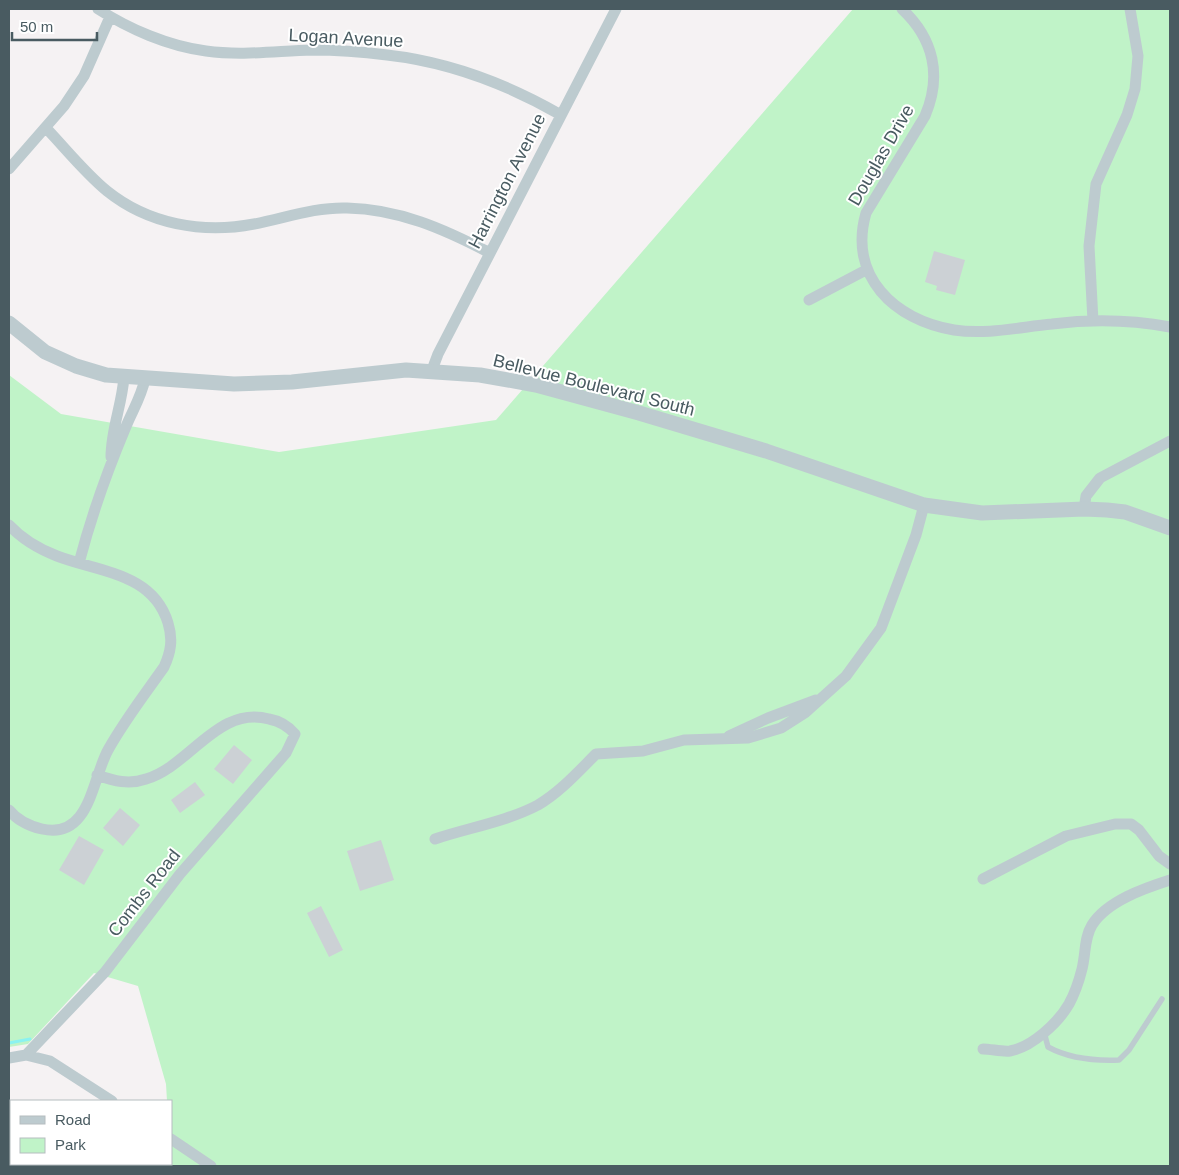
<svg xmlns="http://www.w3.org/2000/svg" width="1179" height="1175" viewBox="0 0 1179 1175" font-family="Helvetica,sans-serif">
	<rect width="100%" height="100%" fill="#f5f2f3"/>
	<path fill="#c0f3c8" d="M853 9H1170V1166H171V1101H167L166 1084 138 986 94 973 28 1044 9 1047V375L61 414 279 452 496 420Z"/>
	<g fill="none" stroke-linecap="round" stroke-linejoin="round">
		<path stroke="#8bf2f0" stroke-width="3" d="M9 1043 30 1039"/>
	</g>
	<path fill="#ccd1d5" d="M934 251 965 260 955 295 936 290 937 286 925 282Z
		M234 745 252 760 233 784 214 769Z
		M195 782 205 795 180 813 171 800Z
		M120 808 140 825 123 846 103 828Z
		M79 836 104 850 84 885 59 870Z
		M381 840 394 880 360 891 347 851Z
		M321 906 343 950 329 957 307 913Z"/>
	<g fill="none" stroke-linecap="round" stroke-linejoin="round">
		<path stroke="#bdcbcf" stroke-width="5.5" d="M1044 1032 1048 1047C1070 1059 1094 1061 1119 1060L1129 1050 1162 999"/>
		<path stroke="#bdcbcf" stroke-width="11" d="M98 9C129 29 168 46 206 51 242 56 276 51 312 50 336 50 363 52 387 55 450 62 507 84 561 115
			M902 9C934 39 942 76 925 116L866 213C848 276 894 320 954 330 987 335 1020 327 1052 324 1092 319 1132 320 1170 327
			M46 128C66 149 85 173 107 191 148 224 202 234 254 224 285 218 315 207 347 208 399 209 444 229 490 253
			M9 169 64 106 84 76 110 17
			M809 300 866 270
			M1093 321 1089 246 1096 184 1127 115 1135 89 1138 56 1130 9
			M432 370 438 354 616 9
			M111 457C111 429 122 405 124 377
			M1084 509 1086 496 1100 478 1170 441
			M9 525C22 539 39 549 57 556 99 572 153 573 168 623 173 639 171 652 164 667 145 694 124 721 108 750 92 779 90 840 42 829 29 826 17 820 9 810
			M79 563C91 517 107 472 125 429 132 411 141 398 145 379
			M729 736 768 718 816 700
			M435 839C468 828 508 821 538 805 560 792 578 772 596 754L643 751 684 740 748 738 781 728 806 712 846 676 881 628 916 535 924 505
			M983 879 1066 836 1115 824H1131L1139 830 1159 856 1170 864
			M983 1049C991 1049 1002 1052 1010 1051 1032 1047 1058 1023 1069 1004 1075 993 1079 981 1082 969 1086 953 1084 938 1092 925 1107 901 1145 888 1170 880
			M26 1055 50 1061 112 1101
			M9 1058 26 1055 105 972 180 874 286 753 295 734C288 726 280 721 269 719 218 705 190 766 146 779 129 785 114 781 97 775
			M171 1139 211 1166"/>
		<path stroke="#bdcbcf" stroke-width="15" d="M9 323 45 352 76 366 106 375 234 384 292 382 406 370 480 375 536 385 639 413 766 451 924 505 982 513 1084 509 1107 510 1125 512 1170 528"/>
	</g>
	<g text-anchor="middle" stroke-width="4" stroke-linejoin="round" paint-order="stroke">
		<g font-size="18" fill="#495b61" stroke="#fff">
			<text transform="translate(346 38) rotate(3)" y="6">Logan Avenue</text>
			<text transform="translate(881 155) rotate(-60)" y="6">Douglas Drive</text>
			<text transform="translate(507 181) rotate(-63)" y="6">Harrington Avenue</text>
			<text transform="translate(594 385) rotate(14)" y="6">Bellevue Boulevard South</text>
			<text transform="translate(144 893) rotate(-52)" y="6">Combs Road</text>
		</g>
	</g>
	<rect width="1179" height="1175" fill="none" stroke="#495b61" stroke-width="20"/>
	<rect x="10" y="1100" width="162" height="65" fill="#ffffff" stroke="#b6bdc0"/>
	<rect x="20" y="1116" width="25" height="8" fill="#bdcbcf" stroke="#b6bdc0"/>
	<text x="55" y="1125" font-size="15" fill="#495b61">Road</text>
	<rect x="20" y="1138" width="25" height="15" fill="#c0f3c8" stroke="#b6bdc0"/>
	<text x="55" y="1150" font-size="15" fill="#495b61">Park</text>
	<path d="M12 32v8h85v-8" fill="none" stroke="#495b61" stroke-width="2.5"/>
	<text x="20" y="32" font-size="15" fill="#495b61" stroke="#ffffff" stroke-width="4" paint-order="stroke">50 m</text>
</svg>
